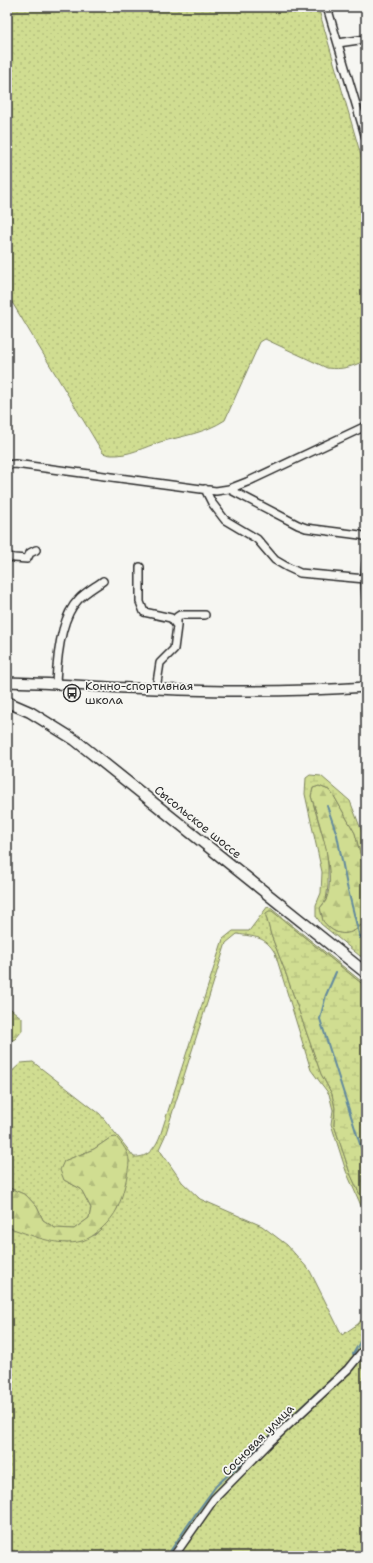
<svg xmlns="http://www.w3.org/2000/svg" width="373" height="1563" viewBox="0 0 373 1563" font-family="'Shantell Sans',sans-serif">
	<defs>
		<pattern id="grass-dots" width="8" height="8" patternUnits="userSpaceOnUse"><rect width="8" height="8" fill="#d0dd91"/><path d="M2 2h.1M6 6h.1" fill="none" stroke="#b3be7d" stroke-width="1.8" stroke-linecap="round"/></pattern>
		<pattern id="forest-firs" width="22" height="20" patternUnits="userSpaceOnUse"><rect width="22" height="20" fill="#d0dd91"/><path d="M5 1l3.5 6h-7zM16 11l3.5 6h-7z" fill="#b3be7d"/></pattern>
		<pattern id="wetland-marsh" width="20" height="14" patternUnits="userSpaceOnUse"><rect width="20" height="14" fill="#d0dd91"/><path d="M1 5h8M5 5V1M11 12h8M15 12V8" fill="none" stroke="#b3be7d"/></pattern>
	</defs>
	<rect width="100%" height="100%" fill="#f6f6f2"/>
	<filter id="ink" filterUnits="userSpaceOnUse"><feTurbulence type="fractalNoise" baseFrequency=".025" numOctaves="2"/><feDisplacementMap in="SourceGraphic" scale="8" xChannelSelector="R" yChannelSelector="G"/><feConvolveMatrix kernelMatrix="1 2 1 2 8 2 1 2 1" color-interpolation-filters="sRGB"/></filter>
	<g filter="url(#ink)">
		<path fill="url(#grass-dots)" stroke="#7e845e" d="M7 7H318L366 173V360C352 367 342 370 327 368L265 339 260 342 225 420C205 433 183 436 160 442 145 447 128 456 112 455 109 455 106 454 103 453L7 294Z
			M268 906 366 985V987L272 911 266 916 271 935 285 971 321 1074 332 1094 335 1108 334 1125 350 1173 366 1208V1217L346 1171 331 1124 333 1110 329 1094 311 1070 275 953C265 936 255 937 237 934L226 943 165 1136 159 1149 182 1182 200 1199 262 1226 287 1245 310 1271 342 1335 358 1324 366 1314V1341L364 1344 345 1366 268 1439 211 1497 169 1556H7V1227L51 1240 67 1243 95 1235 117 1209 124 1188 129 1160 110 1138 94 1149 64 1161V1180L81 1189 91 1208 89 1218 74 1229 55 1228 43 1220 37 1207 26 1195 7 1187V1076L21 1063 33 1062 100 1114 134 1157C148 1158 155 1148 160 1136L223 939 233 931H249Z
			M366 1352V1556H178L217 1501Z"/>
		<path fill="url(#forest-firs)" stroke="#7e845e" d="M319 786 329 790 334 796 355 833 366 876V918C361 929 348 937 336 932 331 930 327 925 323 922L320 908C322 905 325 903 326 900 337 875 319 822 311 796L313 788Z
			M7 1006 22 1018V1031L15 1039 7 1042Z
			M116 1137C122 1144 129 1152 129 1161 129 1171 122 1200 117 1209 112 1220 94 1238 82 1241 58 1248 29 1234 7 1227V1187L26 1195 37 1207 43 1220 55 1228 74 1229 89 1218 91 1208 81 1189 64 1180 60 1170 64 1161 94 1149 110 1138Z"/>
		<path fill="url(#wetland-marsh)" stroke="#7e845e" d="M310 775 321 776 350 801 366 842V876L355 833 334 796 329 790 319 786 313 788 311 796 326 848 328 866V886L326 900 320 908 323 921C326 925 331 930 336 932 348 937 361 929 366 918V958L360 956 321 924 316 916V905L321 893 322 872 305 794 306 778Z
			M269 911H272L366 987V1208L350 1173 334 1125 335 1108 332 1094 321 1074 285 971 271 935 266 916V913Z"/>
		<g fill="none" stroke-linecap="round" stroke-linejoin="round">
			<path stroke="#638a9e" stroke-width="2" d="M327 806 337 835 347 886 360 938
				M360 938 366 930
				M336 972 326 995 320 1019 366 1163
				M353 1354 366 1332
				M167 1556 192 1519 216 1486 336 1375"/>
			<g stroke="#2b2b2b" stroke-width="10">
				<path id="minor" d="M327 7 366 138
					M338 43 366 39
					M7 465 15 464 216 491 229 489 247 482 366 426
					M205 489 212 503 225 520 257 539 275 560 287 567 300 573 365 579
					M229 489 298 525 306 528 360 535 366 537
					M7 556 14 558 27 559 30 553 36 550
					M366 564 365 579 366 597
					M140 567V602L144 612 171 618 177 626 174 649 160 663 156 689
					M177 626V617L180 615H205
					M56 683C57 659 61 617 78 600 85 592 95 587 103 581
					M174 1556 214 1499 270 1442 348 1369 366 1347"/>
			</g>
			<g stroke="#2b2b2b" stroke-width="12">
				<path id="major" d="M7 682C57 683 106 688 156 689 226 692 297 692 366 687"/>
			</g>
			<g stroke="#2b2b2b" stroke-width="13">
				<path id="highway" d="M7 702 30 712 75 740 366 973"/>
			</g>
			<use href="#minor" stroke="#f6f6f2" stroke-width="7"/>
			<use href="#major" stroke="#f6f6f2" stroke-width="9"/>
			<use href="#highway" stroke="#f6f6f2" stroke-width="10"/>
		</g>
	</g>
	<defs>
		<g id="bus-ring" transform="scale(0.9)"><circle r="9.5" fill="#f6f6f2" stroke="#2b2b2b" stroke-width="1.5"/><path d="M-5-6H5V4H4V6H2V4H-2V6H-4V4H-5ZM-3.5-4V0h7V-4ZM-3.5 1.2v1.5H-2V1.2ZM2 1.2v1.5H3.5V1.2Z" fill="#2b2b2b"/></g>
	</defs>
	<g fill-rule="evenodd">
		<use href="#bus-ring" x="72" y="693"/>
	</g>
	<g text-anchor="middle" stroke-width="3.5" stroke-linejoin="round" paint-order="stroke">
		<g font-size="12" fill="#2b2b2b" stroke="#f6f6f2" text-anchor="start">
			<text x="85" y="690">Конно-спортивная<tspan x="85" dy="14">школа</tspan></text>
		</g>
		<g font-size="12" fill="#2b2b2b" stroke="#f6f6f2">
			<text transform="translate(198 822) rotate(39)" y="4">Сысольское шоссе</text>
			<text transform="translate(258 1440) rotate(-45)" y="4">Сосновая улица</text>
		</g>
	</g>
	<rect width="373" height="1563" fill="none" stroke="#f6f6f2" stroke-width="24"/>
	<rect x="12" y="12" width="349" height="1539" fill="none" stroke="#2b2b2b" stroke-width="1.5" filter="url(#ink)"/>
</svg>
